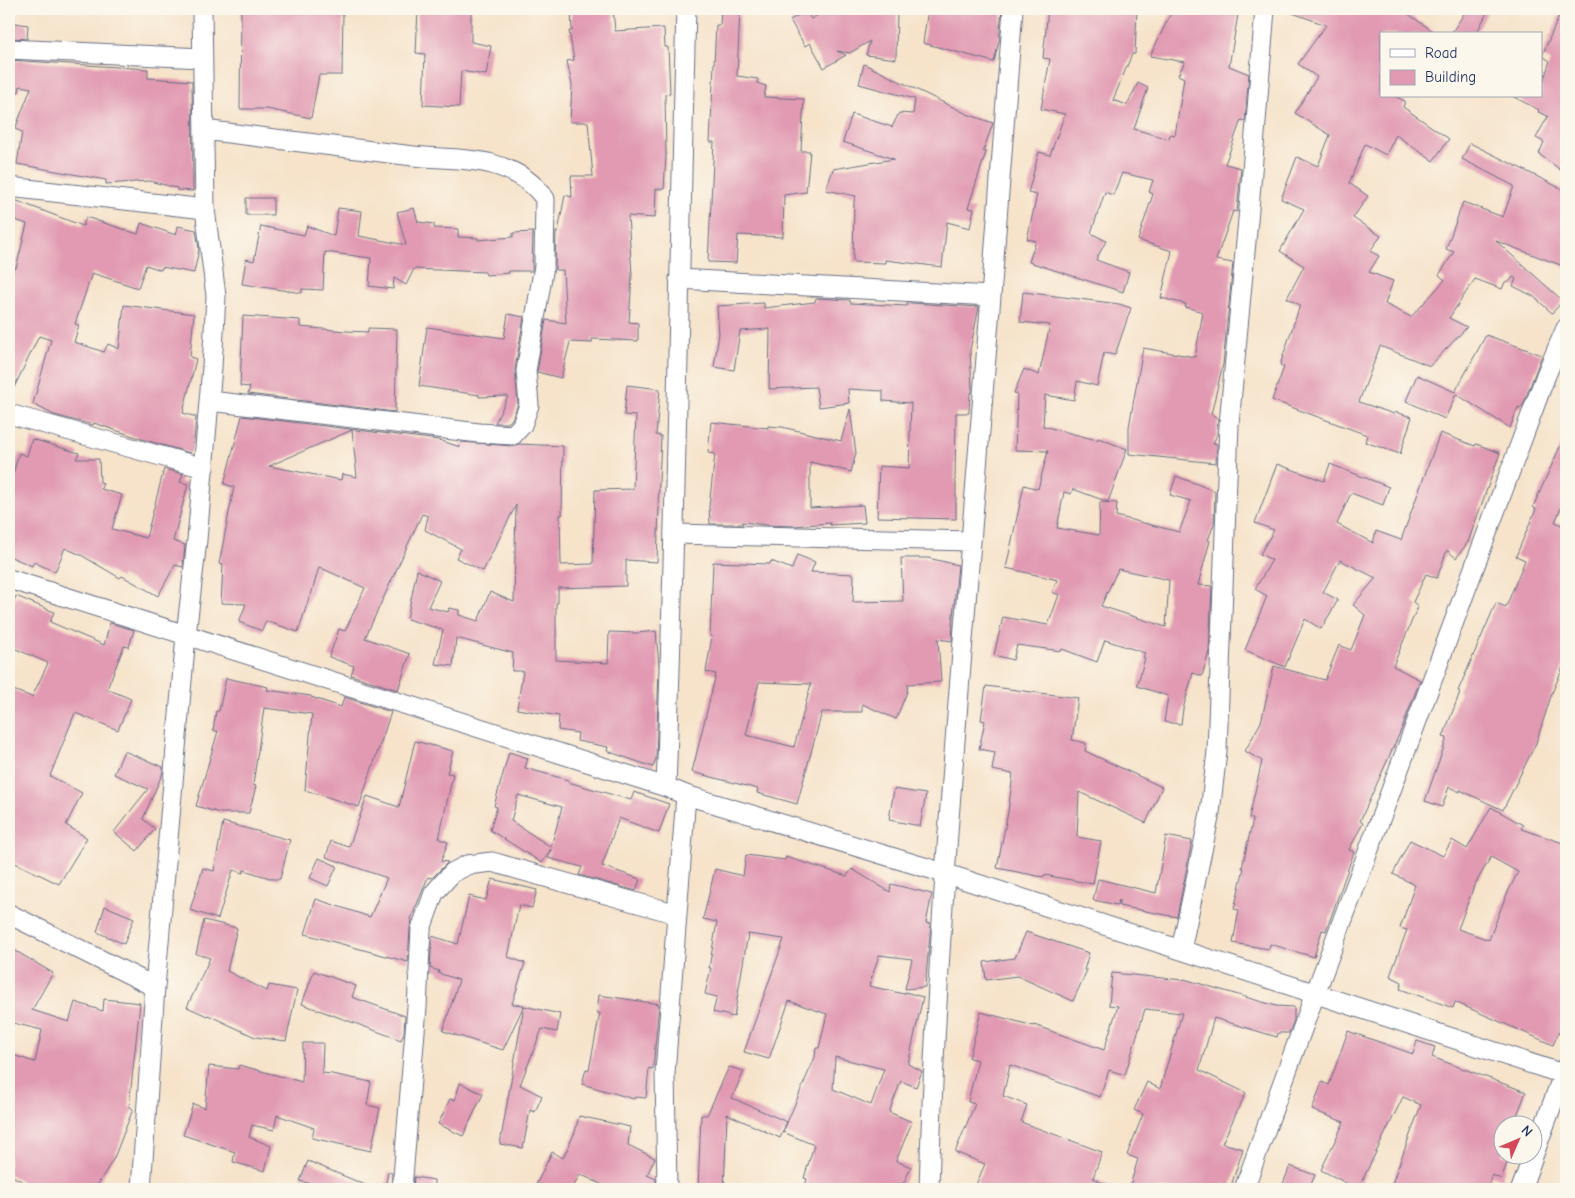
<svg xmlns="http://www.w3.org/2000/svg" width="1575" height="1198" viewBox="0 0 1575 1198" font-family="'Comic Neue',sans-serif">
	<rect width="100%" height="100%" fill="#fbf7ec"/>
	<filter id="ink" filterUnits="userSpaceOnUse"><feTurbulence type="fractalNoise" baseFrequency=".02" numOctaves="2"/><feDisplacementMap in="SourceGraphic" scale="10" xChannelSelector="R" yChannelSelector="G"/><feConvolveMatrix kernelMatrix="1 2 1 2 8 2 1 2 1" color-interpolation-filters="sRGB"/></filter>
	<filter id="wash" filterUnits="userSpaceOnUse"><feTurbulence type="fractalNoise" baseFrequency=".0096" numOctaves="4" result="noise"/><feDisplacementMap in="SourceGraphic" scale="20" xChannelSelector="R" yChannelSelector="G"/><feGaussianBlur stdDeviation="1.12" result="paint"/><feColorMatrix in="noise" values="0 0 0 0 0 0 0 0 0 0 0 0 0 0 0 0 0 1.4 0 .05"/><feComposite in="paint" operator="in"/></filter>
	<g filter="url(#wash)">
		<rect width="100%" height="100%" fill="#f6e3ca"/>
		<g id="blocks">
			<path fill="#e19ab2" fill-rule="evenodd" d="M241 9H343L342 75H319L311 118 267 109H240Z
				M418 9H471V42L491 46 486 75 461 71 459 107 423 105 425 54 416 53Z
				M571 9H613L615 31 664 28 665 47H668L670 93 665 94 666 155 664 189H656L655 218 628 216 632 275 629 322 638 323V341L592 339V343L570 342 561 378 537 372 546 320 566 323 563 270H555L556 232H558L565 195 572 197 571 176H593L588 122H570L572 85 567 61 574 60 569 31H572Z
				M721 9H740L737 76 758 79 757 83 766 86 764 97 804 99 801 151H810L806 192 784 195 783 237 738 235 736 263 708 262 714 142H710L716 25H720Z
				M828 9H897L896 59 866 55 870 41 850 53 837 51 846 55 824 68 810 43 805 46 790 20 806 11 811 19Z
				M928 9H1002L999 41 994 62 923 43Z
				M1048 9H1137L1135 54H1132L1113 100 1127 105 1138 83 1148 88 1134 129 1169 139 1170 134 1175 135 1184 78 1178 75 1185 62 1150 56 1173 9H1239L1229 66 1249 74 1245 121 1241 120 1225 164 1241 168 1237 212 1233 211 1216 260 1233 263 1223 364 1211 414 1218 418 1217 435 1213 443 1217 444 1216 463 1129 454V427L1143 348 1195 357 1203 312 1185 307 1186 304 1161 298 1172 251 1138 240 1153 194 1149 192 1153 180 1122 173 1113 195 1105 192 1091 233 1106 241 1096 260 1129 272 1123 292 1029 262 1036 241 1027 239 1037 195 1028 193 1039 152 1050 155 1065 114 1041 109 1050 59 1043 58Z
				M1288 9H1401L1437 34H1381V96H1394L1405 101 1403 107 1449 139 1433 161 1396 135 1386 155 1365 144 1349 183 1368 196 1353 218 1381 236 1370 251 1379 256 1369 272 1393 281 1385 304 1411 317 1445 280 1439 275 1454 252 1446 249 1463 202 1503 217 1514 186 1462 159 1470 143 1566 191V267L1496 241 1563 301 1552 313 1533 296 1513 286 1516 279 1513 277 1508 283 1505 282 1502 289 1475 279 1449 318 1467 327 1430 366 1380 346 1359 402 1394 414 1395 412 1412 417 1400 454 1365 442 1367 435 1272 400 1284 367 1280 365 1300 305 1287 298 1304 266 1280 251 1304 209 1281 199 1297 157 1318 166 1330 135 1295 113 1317 77 1298 64 1326 25 1287 11Z
				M1467 9H1489L1476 34H1451Z
				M1562 9H1566V174L1539 154 1544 142 1536 138 1548 116 1538 112 1539 110 1512 96H1541V88L1550 61 1542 56Z
				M9 22 28 25 27 39 9 38Z
				M9 60 148 69V78L192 81 193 191 177 190V188L149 181 106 184V180L17 164 22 132 15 129 31 88 20 86 19 92 9 91Z
				M864 64 967 114 993 123 983 151 986 152 968 208 974 209 970 228 947 222 942 267 885 260V263L853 262 854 201 856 196 826 190 833 169 894 159 843 142 852 114 892 127 899 113 913 114 915 99 859 84Z
				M246 198H273V215H246Z
				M12 199 83 226 86 217 138 234 141 223 176 235 178 226 196 230 199 249 194 273 162 267 161 270 146 265 138 288 92 273 75 324 79 325 74 342 104 352 108 344 119 349 124 305 194 314 190 357 196 359 183 413 196 417 194 440 190 453 142 439 94 423 93 425 54 415 33 404 51 340 39 336 9 398V281L14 267 16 268 27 224 9 218V209Z
				M338 208 362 211 359 236 406 245 397 212 414 208 418 222 434 224V228L458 229V237L478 238V240L513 237V233L533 232 532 271H508L509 273 486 275 485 272 414 269 406 285 394 278 393 289 369 286 371 258 325 252 323 290 302 289V293L242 284 246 259 254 261 261 226 304 235 307 226 334 236Z
				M1023 292 1119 304 1131 308 1115 355 1104 353 1097 386 1077 381 1074 400 1045 395 1043 426 1097 440 1098 438 1127 449 1108 502 1073 489 1071 494 1064 492 1057 528 1099 535 1100 502 1117 503 1116 516 1179 532 1191 501 1170 495 1176 476 1215 491 1214 524 1208 540 1210 541 1198 585 1212 586 1209 652 1202 676 1193 673 1183 709 1181 724 1164 722 1168 696 1137 686 1145 658 1143 657 1145 653 1105 640 1097 662 1062 649 1061 651 1017 645 1013 660 994 655 1003 617 1048 625 1059 595 1052 592 1058 580 1006 568 1024 485 1038 489 1048 451 1015 450 1017 394 1014 393 1024 369 1039 375 1050 325 1020 322ZM1118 569 1169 580 1166 627 1101 606Z
				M816 298 850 300V303L907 306V303H911L979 307 970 350 972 390V393H970L969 413H956L955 482H956V519L877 517 879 466 909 468 911 403 883 401V391L848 389 849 403 819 407 816 387 769 389 770 329 740 331 734 370 714 367 719 333 717 306 764 303V308L815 302Z
				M508 314 524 317 515 369 518 404 512 419 508 423H495L508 396 479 397V395L419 386 427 327 504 338Z
				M243 316 300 320V327L346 331 368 332V328L397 329 395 412 248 394 250 387 240 386Z
				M1486 335 1542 355 1523 405 1521 408 1518 407 1510 428 1456 394 1445 419 1406 401 1417 375 1455 392Z
				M627 385 660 389 656 435 661 436 658 506H659L657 562 626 560V586L558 588V603H556V660L608 663 609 632 637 633 656 631 659 666 656 759 653 767 607 751 608 747 577 741 578 733 558 730 559 716 517 709 523 671H512L513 653 456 638 453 666 435 664 443 630 407 619 417 570 440 581 428 607 448 612 449 608 459 610V615L478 621 490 592 514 602 516 505 483 571 456 558 461 549 425 530 428 516 422 514 365 638 410 654 398 690 351 675 354 666 329 657 339 629 345 631 365 588 319 567 311 595H310L298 632 266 621 262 631 239 622 246 604 221 603 223 565 219 564 234 487 224 484 242 416 439 440 460 447 461 442 512 446 519 444 563 446 562 515H560L561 565 593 564 595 490 633 489 636 416 624 415ZM352 430 357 477 342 474 341 480 269 466Z
				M850 409 856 453 851 472 810 462V508L863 505 865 523 830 525V523L794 526 767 525 742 522 743 524H710L709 507 715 454 708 453 711 422 768 428V426L782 427 841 441Z
				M1440 433 1475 446 1476 444 1500 453 1468 542 1456 558 1447 550 1437 578 1426 574 1413 602 1418 606 1393 666 1420 680 1402 728 1360 821 1363 823 1349 850 1354 852 1326 931 1322 930 1314 957 1270 944 1269 949 1233 943 1239 910 1234 909 1244 868H1242L1253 819 1249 818 1262 761 1245 751 1261 722 1274 666 1325 680 1339 645 1351 650 1365 615 1353 605 1376 578 1340 560 1323 592 1338 600 1321 629 1305 619 1285 667 1245 650 1267 596 1255 589 1272 560 1260 554 1274 530 1255 523 1277 464 1324 481 1330 464 1389 487 1383 505 1351 493 1337 524 1373 543 1376 531 1401 540Z
				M1566 433V496L1555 522 1566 527V660L1552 693 1536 743 1503 810 1460 790V792L1449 787 1442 807 1425 801 1447 738 1443 737 1460 692 1458 691 1496 603 1506 607 1525 560 1516 556 1536 509 1533 507Z
				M32 439 79 453 76 459H99L100 482 103 483 101 489 122 495 112 529 146 538 164 469 183 474 180 482 188 484 173 541 185 545 183 567 175 565 158 596 122 576 120 578 81 555 65 548 55 572 34 562 32 566 9 556V488L19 453 27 456Z
				M797 555 815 562 811 572 854 574 853 602 903 601 901 558H928L958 565 952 625H953L952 641 938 639 941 682 908 684 907 692 896 719 862 704V712H822L797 804 757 793 758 789 692 772 716 674 706 672 712 636H710L713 562 770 564 771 561 792 569ZM759 682 811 684 794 747 746 735Z
				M16 596 54 612 50 622 104 645 110 623 134 630 129 647 124 646 107 689 131 699 118 730 75 713 50 776 82 793 66 825 87 838 59 884 9 860V702L13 690 32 697 48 663 9 646V614Z
				M226 678 268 687 267 690 311 696V697L341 707 344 697 391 712 359 807 305 790 312 714 264 708 253 785 256 786 249 813H220L196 806 218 731H213L216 711H219Z
				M986 686 1078 698 1072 740 1086 743 1085 751 1162 787 1146 823 1079 792 1077 837 1101 841 1093 884 1044 875 1043 877 997 868 1008 812 1013 774 992 770 995 752 979 749 985 721 981 720Z
				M415 741 453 751 447 773 453 774 439 839 448 842 441 861 448 862 432 878 428 877 411 919 412 920 410 928 408 962 305 934 316 899 370 917 387 878 326 857 331 841 349 847 367 796 399 807Z
				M124 751 163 767V772L143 819 155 829 137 851 114 832 148 789 114 774Z
				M509 752 528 758 525 768 568 780V782L631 800 634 792 669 804 659 833 619 818 602 866 640 879 636 891 579 875 582 867 548 858 551 849 542 863 490 830 497 807 494 806ZM518 795 562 807 551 847 511 821Z
				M894 789 926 794 920 826 889 820Z
				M1491 807 1523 825 1521 829 1566 844V1017L1553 1045 1455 1002 1453 1008 1400 989 1402 982 1390 976 1407 930 1400 928 1415 885 1393 874 1410 840 1443 856 1452 840 1467 849ZM1491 857 1518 872 1505 898 1489 940 1458 929 1474 886Z
				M223 822 290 840 280 879H273L244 870 243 873 233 870 218 919 190 910 203 868 214 871Z
				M1166 836 1192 841 1177 917 1119 906V900L1117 905 1093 900 1098 879 1156 893Z
				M746 855 785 860 786 857 847 876 852 869 890 892 891 884 932 894 926 923 931 924 925 987 905 989 912 959 879 955 869 986 904 994 905 992 923 997 908 1064 922 1071 916 1087 901 1081 889 1112 912 1122 896 1161 911 1167 901 1189H804L807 1179 804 1178 814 1145 783 1132 815 1057 816 1048H819L827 1014 789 1001 769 1059 744 1052 784 939 748 934 734 1017 713 1012 717 997 705 994 711 968H709L717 922 703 919 715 869 743 876ZM835 1057 884 1069 871 1105 833 1089Z
				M319 858 337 866 328 886 310 878Z
				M492 879 537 890 532 908 519 905 508 957 525 963 512 1004 524 1005 503 1050 443 1031 459 980 438 973 439 971 430 968 432 936 458 944 469 896 486 900Z
				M105 906 134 918 124 944 97 932Z
				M204 920 237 928 227 971 267 991 269 985 297 990 286 1041 255 1037 208 1015 207 1016 187 1007 210 958 196 954Z
				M1026 932 1089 953 1084 970H1087L1073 1001 1017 976 986 980 984 962 1015 958Z
				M9 947 53 973 32 1010 69 1022 75 1002 103 1011 104 999 140 1003 129 1107 133 1109 114 1158 95 1189H35L9 1174V1054L35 1062 42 1030 9 1022Z
				M314 971 356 986 352 997 405 1016 404 1033 401 1040 302 1004Z
				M1112 973 1183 980 1184 979 1276 1006 1294 1007V1020L1289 1033H1278L1277 1037 1214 1018 1199 1070 1246 1093 1222 1143 1243 1149 1231 1186 1223 1184 1222 1189H1129L1138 1159 1127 1155 1143 1114 1134 1110 1147 1082 1160 1089 1182 1013 1145 1009 1125 1075 1109 1070 1100 1097 1010 1065 1003 1096 1027 1105 1021 1122 1102 1152 1093 1178 1115 1189H974L985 1164 955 1152 975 1104 968 1102 978 1060 969 1058 981 1012 1034 1026V1025L1104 1050 1118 1006 1109 1005Z
				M599 995 659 1004 653 1069 649 1068 646 1098 635 1097 634 1099 582 1084 586 1069 589 1070 600 1013H597Z
				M524 1006 560 1014 557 1032 542 1029 520 1085 542 1096 535 1112 530 1110 523 1148 500 1144Z
				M1348 1031 1413 1054 1417 1041 1435 1047 1432 1057 1526 1092 1513 1126H1502V1156H1510L1501 1179 1492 1175 1487 1189H1390L1421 1105 1403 1097 1358 1189 1321 1170 1344 1122 1312 1110 1322 1082 1329 1085Z
				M303 1043H323L322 1073 332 1074 371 1082 367 1105 380 1108 371 1151 312 1138 314 1128 277 1115 274 1130 252 1125 249 1137 271 1146 265 1171 233 1162 235 1152 183 1135 193 1104 205 1108 209 1066 238 1069 239 1065 302 1082Z
				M729 1067 744 1071 732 1098 787 1122 780 1138 727 1114 724 1189H698L701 1115H707Z
				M460 1083 483 1094 463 1136 438 1124 450 1099 455 1100Z
				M579 1116 630 1127 628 1145 655 1158 647 1175 656 1179V1189H611L580 1174 572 1189H534L552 1152 563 1158 575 1132Z
				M308 1161 375 1189H331L300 1181Z
				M1290 1166 1315 1175 1309 1189H1281Z
				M388 1172 392 1173 391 1189H385Z
				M414 1177 434 1180V1189H413Z"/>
		</g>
	</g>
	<g filter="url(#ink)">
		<use href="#blocks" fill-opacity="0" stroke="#686e84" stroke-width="1"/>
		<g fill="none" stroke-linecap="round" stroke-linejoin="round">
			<g stroke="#686e84" stroke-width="21">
				<path id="minor" d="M9 49 202 58
					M204 130C273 139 343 147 413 156 439 159 467 157 492 164 513 170 533 181 545 199L544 266 526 371 529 405 522 425 513 435 479 433 210 401
					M9 187 205 209
					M679 279 991 296
					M9 414 204 468
					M674 534 971 541
					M9 579 666 787 686 795 944 873 1566 1075
					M666 787C676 528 679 268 686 9
					M9 914 155 987
					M1181 950 1210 813 1217 751 1229 424 1249 209 1265 9
					M141 1189 155 987 186 635 197 540 212 367 216 296 205 209 202 9
					M402 1189 417 1007 421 929 434 893 452 873 467 865 492 862 677 914
					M667 1189 665 1073 686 795
					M929 1189C935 981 952 774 969 566 985 380 999 195 1013 9
					M1244 1189 1315 994 1546 375 1566 328
					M1521 1189 1566 1067"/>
			</g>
			<use href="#minor" stroke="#fff" stroke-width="19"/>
		</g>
	</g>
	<rect width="1575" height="1198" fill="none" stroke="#fbf7ec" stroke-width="30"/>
	<rect x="1380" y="32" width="162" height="65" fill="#fbf7ec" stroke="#a1a7b3"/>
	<rect x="1390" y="49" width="25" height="8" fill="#ffffff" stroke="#a1a7b3"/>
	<text x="1425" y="58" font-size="15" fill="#1b2f5e">Road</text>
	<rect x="1390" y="70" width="25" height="15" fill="#e19ab2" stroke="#a1a7b3"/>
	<text x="1425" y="82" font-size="15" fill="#1b2f5e">Building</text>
	<g transform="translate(1518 1140) rotate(45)"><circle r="24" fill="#fbf7ec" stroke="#a1a7b3"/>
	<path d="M0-4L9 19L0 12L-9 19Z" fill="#d1495b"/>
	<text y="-8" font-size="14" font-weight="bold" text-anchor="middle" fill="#1b2f5e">N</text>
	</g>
</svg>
